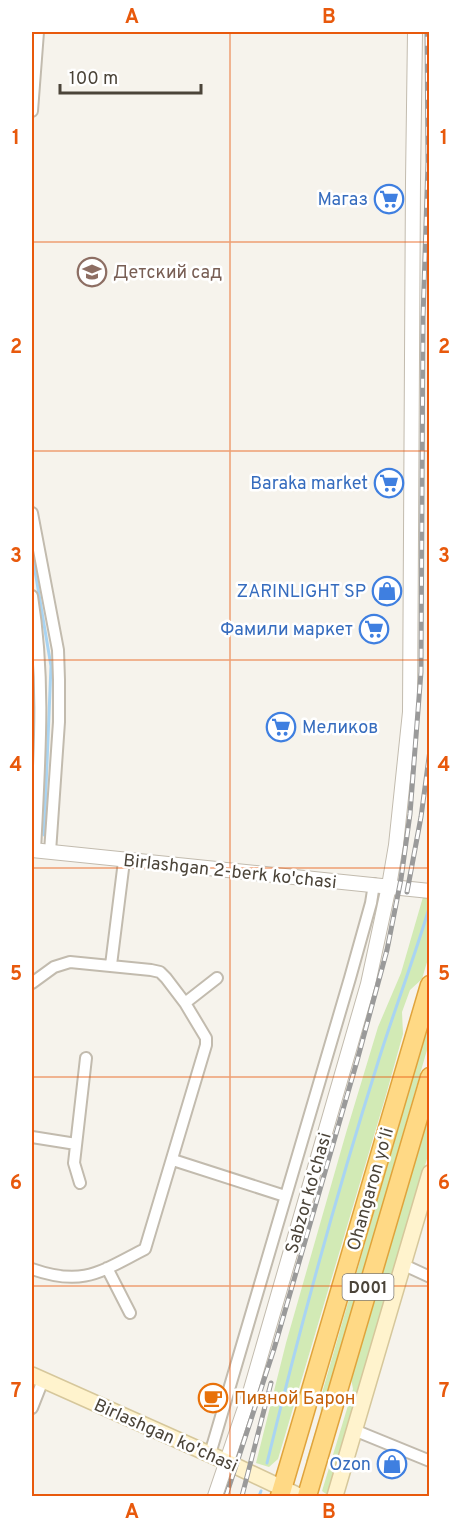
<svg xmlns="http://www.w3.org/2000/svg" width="461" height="1528" viewBox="0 0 461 1528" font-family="Overpass,sans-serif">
	<rect width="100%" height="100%" fill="#f6f3ec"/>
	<path fill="#d2eab5" d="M423 897 429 899 430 952 422 979 410 990 402 1012 403 1034 386 1095 278 1459 269 1467 256 1463 286 1343 346 1133 378 1027 401 973Z
		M429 1021V1043L308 1462 306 1461 321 1414 320 1400Z
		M429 1107V1152L329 1496 322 1491 353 1389 350 1373Z"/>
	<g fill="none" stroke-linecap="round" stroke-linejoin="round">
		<path stroke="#a9d4f2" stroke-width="3" d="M32 553 51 666 44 835
			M267 1463C300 1327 337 1192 379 1059 395 1008 414 959 429 908
			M259 1496 261 1491"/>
		<g stroke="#c2bbae" stroke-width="14">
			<path id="minor" d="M32 111 38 32
				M32 513 58 650 59 680V722L50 852
				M32 596C46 682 39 765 35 851
				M111 965 124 861
				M32 983 54 967 70 962 151 970 160 972 166 978 185 1003 206 1038V1045L145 1249C100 1272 83 1287 32 1269
				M185 1003 217 978
				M32 1137 76 1144
				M173 1160 285 1196
				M80 1183 74 1163 86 1058
				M404 1265 430 1277
				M107 1268 130 1313
				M32 1408 43 1380
				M354 1430 430 1461
				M210 1454 350 978 371 903 374 884"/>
		</g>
		<g stroke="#c2bbae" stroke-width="16">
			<path id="tertiary" d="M32 850 430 891
				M215 1496 249 1396 368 984 389 886 396 845 410 712 413 181 415 32"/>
		</g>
		<g stroke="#d6c79b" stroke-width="18">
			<path id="secondary" d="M32 1375 227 1462 299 1496
				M335 1496 430 1173"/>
		</g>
		<g stroke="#e0a43c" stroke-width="21">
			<path id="trunk" d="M280 1496 430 985
				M307 1496 430 1077"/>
		</g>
		<use href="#minor" stroke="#fff" stroke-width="10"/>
		<use href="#tertiary" stroke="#fff" stroke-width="14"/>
		<use href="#secondary" stroke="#fff3cd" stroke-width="15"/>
		<use href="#trunk" stroke="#ffd985" stroke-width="18"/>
		<g stroke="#9a9a9a" stroke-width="5">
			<path id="rail" d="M407 892 421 817 430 750
				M226 1496 274 1349 357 1061 387 950 401 879 410 814 421 672 423 318 428 162 427 32
				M242 1496 271 1383"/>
		</g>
		<use href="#rail" stroke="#fff" stroke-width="3" stroke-dasharray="9" stroke-linecap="butt"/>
	</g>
	<path fill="none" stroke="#e8590c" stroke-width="1.5" stroke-opacity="0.55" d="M230 32V1496M32 242H430M32 451H430M32 660H430M32 868H430M32 1077H430M32 1286H430"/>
	<defs>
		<g id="supermarket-ring" transform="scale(1.5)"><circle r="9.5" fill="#fff" stroke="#3f7fe0" stroke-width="1.5"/><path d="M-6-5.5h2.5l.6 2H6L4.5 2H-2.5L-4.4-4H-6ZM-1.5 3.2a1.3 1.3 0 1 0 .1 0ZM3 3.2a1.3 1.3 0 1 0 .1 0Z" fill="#3f7fe0"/></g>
		<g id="school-ring" transform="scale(1.5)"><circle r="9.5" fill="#fff" stroke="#8d6e63" stroke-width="1.5"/><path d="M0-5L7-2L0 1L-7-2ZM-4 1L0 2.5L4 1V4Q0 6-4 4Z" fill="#8d6e63"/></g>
		<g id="shop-ring" transform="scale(1.5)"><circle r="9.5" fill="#fff" stroke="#3f7fe0" stroke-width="1.5"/><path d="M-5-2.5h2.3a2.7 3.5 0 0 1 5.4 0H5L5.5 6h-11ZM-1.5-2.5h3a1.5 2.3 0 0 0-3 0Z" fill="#3f7fe0"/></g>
		<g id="cafe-ring" transform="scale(1.5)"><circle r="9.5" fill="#fff" stroke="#e8710a" stroke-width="1.5"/><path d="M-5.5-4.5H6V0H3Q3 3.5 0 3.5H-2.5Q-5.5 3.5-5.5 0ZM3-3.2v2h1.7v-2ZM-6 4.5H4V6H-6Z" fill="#e8710a"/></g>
	</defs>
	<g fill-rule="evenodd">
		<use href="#supermarket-ring" x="389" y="199"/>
		<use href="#school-ring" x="92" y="272"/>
		<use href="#supermarket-ring" x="389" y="483"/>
		<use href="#shop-ring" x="387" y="591"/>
		<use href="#supermarket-ring" x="374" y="629"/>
		<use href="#supermarket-ring" x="281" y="727"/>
		<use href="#cafe-ring" x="213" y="1398"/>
		<use href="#shop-ring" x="392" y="1464"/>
	</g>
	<g text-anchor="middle" stroke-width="5" stroke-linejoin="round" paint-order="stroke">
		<rect fill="#fff" stroke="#817c74" stroke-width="1.5" x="342.5" y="1274" width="51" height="26" rx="4.5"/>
		<g font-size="16" font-weight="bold" fill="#4b4439">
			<text x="368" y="1293">D001</text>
		</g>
		<g font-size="18" fill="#366cbe" stroke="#fff" text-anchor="end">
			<text x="368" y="205">Магаз</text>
			<text x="368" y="489">Baraka market</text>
			<text x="366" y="597">ZARINLIGHT SP</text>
			<text x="353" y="635">Фамили маркет</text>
			<text x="302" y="733" text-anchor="start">Меликов</text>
			<text x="371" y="1470">Ozon</text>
		</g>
		<g font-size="18" fill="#785e54" stroke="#fff" text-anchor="start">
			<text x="113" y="278">Детский сад</text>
		</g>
		<g font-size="18" fill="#4b4439" stroke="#fff">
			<text transform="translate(230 871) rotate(6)" y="6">Birlashgan 2-berk ko'chasi</text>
			<text transform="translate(370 1189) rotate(-74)" y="6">Ohangaron yoʻli</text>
			<text transform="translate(308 1193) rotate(-74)" y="6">Sabzor ko'chasi</text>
			<text transform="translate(166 1435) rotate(24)" y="6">Birlashgan ko'chasi</text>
		</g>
		<g font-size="18" fill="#c56008" stroke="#fff" text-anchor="start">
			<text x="234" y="1404">Пивной Барон</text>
		</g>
	</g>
	<rect width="461" height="1528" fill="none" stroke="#ffffff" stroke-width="66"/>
	<path d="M60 84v9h141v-9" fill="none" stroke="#4b4439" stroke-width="3"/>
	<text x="69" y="84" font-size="18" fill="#4b4439" stroke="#ffffff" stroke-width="4.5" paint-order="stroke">100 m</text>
	<rect x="33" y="33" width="395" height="1462" fill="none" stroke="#e8590c" stroke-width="2"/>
	<g font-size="20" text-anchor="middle" font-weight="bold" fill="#e8590c">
		<text x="132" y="23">A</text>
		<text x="329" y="23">B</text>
		<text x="16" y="144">1</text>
		<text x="444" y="144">1</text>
		<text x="16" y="353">2</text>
		<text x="444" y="353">2</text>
		<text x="16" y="562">3</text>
		<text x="444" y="562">3</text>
		<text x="16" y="771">4</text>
		<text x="444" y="771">4</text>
		<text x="16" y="980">5</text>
		<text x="444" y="980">5</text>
		<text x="16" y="1189">6</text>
		<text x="444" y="1189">6</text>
		<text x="16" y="1397">7</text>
		<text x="444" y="1397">7</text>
		<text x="132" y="1518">A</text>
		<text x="329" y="1518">B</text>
	</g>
</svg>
